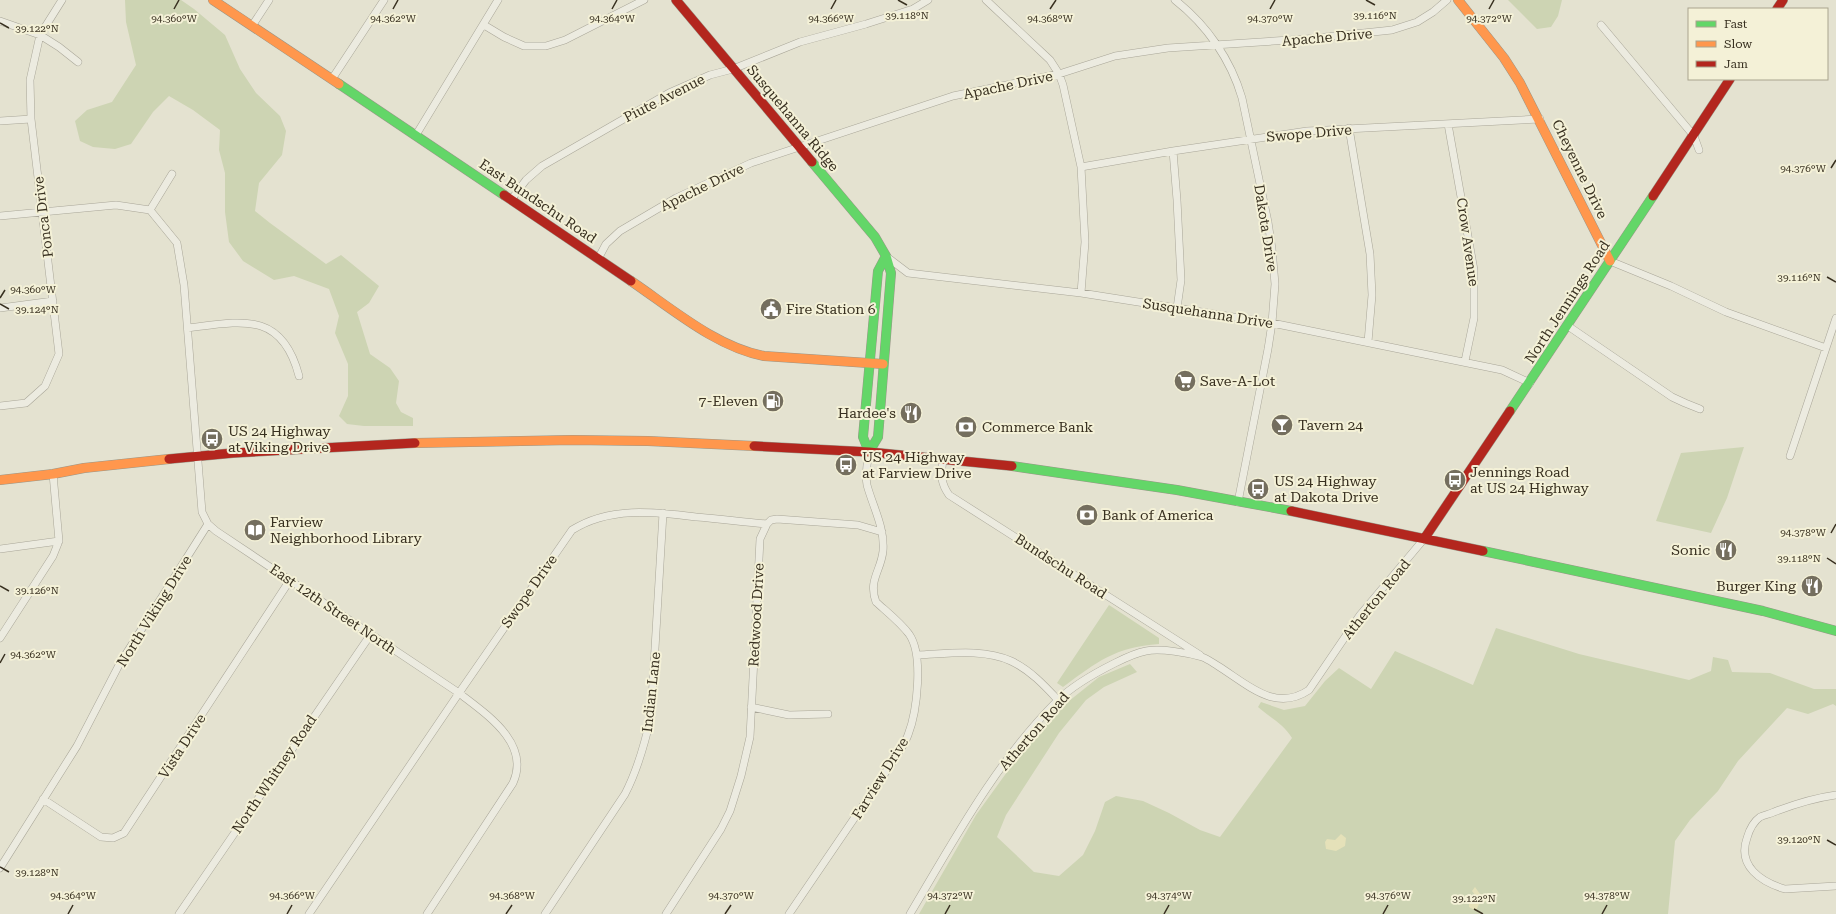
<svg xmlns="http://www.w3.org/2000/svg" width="1836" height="914" viewBox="0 0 1836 914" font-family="'Roboto Serif',serif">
	<rect width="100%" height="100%" fill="#e4e2d0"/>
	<path fill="#cdd4b3" d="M125 0H181L194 9 225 35 240 69 256 93 280 116 286 131 282 155 259 183 255 211 270 223 326 264 341 255 379 286 369 303 357 312 370 354 390 368 399 381 396 403 401 412 413 418V426H364L347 424 339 416 348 396V364L335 333 339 316 329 289 294 276 274 280 243 261 229 242 225 212V173L219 150 220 130 193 110 169 96 153 112 131 144 115 149 93 147 80 141 75 121 87 110 112 102 136 65 126 22Z
		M1508 0H1562L1558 16 1551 27 1537 29Z
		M1744 447 1727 498 1711 533 1656 521 1681 453Z
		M1109 605 1159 638V644C1115 647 1097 662 1063 687L1057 683Z
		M1496 628 1579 654 1689 680 1711 671 1713 657 1728 660 1732 672 1770 673 1814 689H1836V706L1833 704 1808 714 1787 708 1738 761 1718 791 1690 820 1675 841 1668 914H919L976 815 1020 754 1064 705 1099 677 1130 664 1137 672 1104 687 1086 700 1059 733 1006 815 997 837 1034 872 1059 876 1083 855 1095 831 1105 802 1116 796 1143 801 1169 813 1200 830 1220 837 1292 738C1284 724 1269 717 1258 707L1261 702 1284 710 1305 706 1325 681 1339 668 1371 689 1395 651 1473 685Z"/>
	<path fill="#e5e1b9" d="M1341 834 1346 838 1345 846 1336 851 1326 849 1325 842 1327 839 1335 840Z
		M1475 887 1480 894 1485 896 1487 898 1486 901 1479 904 1476 911 1469 907V900L1475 899V895L1472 891Z"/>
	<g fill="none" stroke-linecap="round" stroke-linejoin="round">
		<g stroke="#a9a698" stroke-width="8">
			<path id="street" d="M986 0 1050 60 1059 74 1063 85 1081 167 1085 242 1081 293
				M1175 0C1207 25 1231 60 1242 98L1268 222 1272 249 1275 284 1272 323 1268 349 1238 502
				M0 21 40 35 59 47 78 62
				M484 25 504 37 524 46H546L565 40 644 0
				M1601 25 1694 136 1699 150
				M252 26 269 0
				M332 79 384 0
				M0 121 31 119
				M1448 124 1474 270V318L1465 361
				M1349 128 1370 254 1372 295 1368 342
				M416 135 498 0
				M1173 151 1177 200 1181 280 1177 308
				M1081 167 1173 151 1307 131 1540 119
				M511 200 526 180 542 166 669 93 710 75 733 69 800 42 866 24 913 9 928 0
				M150 210 172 174
				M0 216 116 205 150 210 177 243 184 285 202 512 208 524 216 531 459 693C486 714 531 743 513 783L427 914
				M887 257 908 273 1081 293 1272 323 1502 370 1530 383
				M598 259 606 244 620 231 676 198 751 163 953 96 1059 74 1115 56 1168 48 1306 39 1392 30 1417 22 1433 12 1447 0
				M1610 261 1671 286 1726 312 1826 348
				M0 308 53 301
				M1568 326 1672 397 1685 403 1700 409
				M188 328C242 321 282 311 299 376
				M0 406 26 403 45 386 59 354 31 119 30 80 40 35 62 0
				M1790 456 1836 318
				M943 459C941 474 940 482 949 495L1200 655
				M0 549 59 541
				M0 638 53 556 59 541 53 474
				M917 655C946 654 983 648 1011 661 1030 670 1044 685 1058 700
				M751 707 789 715 828 714
				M1836 795C1814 798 1795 804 1774 812 1770 814 1764 815 1760 817 1753 822 1749 831 1747 838 1737 866 1761 882 1785 889L1836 886
				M43 799 101 837 113 838 124 833 290 580
				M0 868 77 746 119 665 208 524
				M179 914 371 634
				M309 914 459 693 572 530C610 506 655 512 697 517 721 519 744 522 767 524L771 520 777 519 858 525 882 532
				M545 914 625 794C638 769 645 743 651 716L663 513
				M666 914 721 829 730 811 741 776 750 737 760 539 767 524
				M789 914 896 757C900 750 905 743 908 735 917 712 924 655 909 634 900 622 887 612 876 602 868 580 881 571 883 551 885 528 873 507 867 485 865 475 867 463 869 452
				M910 914C954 840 996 762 1057 701 1073 685 1095 673 1115 663 1125 658 1135 653 1146 651 1161 648 1188 653 1202 657 1208 659 1213 663 1218 666 1247 684 1275 713 1309 690L1360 615 1424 539"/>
		</g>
		<g stroke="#999688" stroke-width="10">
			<path id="fast" d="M339 84 504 195
				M812 162 875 237 886 256 891 273 878 437 869 452
				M1510 411 1653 196
				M869 452 863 437 878 271 886 256
				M1012 466 1177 490 1291 511
				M1483 551 1763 611 1836 631"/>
		</g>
		<g stroke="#999688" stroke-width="10">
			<path id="slow" d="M213 0 339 84
				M1458 0 1504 58 1520 83 1610 261
				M631 281C671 308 716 347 764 356L883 364
				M415 443 572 440 648 441 754 446
				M0 480 53 474 84 468 169 459"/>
		</g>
		<g stroke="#999688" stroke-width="10">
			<path id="jam" d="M676 0 812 162
				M1777 9 1783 0
				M504 195 631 281
				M1653 196 1730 79
				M754 446 869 452 1012 466
				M169 459 233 453 415 443
				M1291 511 1483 551
				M1424 539 1510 411"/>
		</g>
		<use href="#street" stroke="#ecebe0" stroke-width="7"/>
		<use href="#fast" stroke="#63d668" stroke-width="9"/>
		<use href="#slow" stroke="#ff974d" stroke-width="9"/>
		<use href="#jam" stroke="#b3261e" stroke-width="9"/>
	</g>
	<path fill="none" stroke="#383020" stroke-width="1.5" d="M898 0 907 5M1366 0 1375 5M174 9 179 0M393 9 398 0M612 9 617 0M831 9 836 0M1050 9 1056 0M1270 9 1275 0M1489 9 1494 0M0 23 9 28M1831 168 1836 160M1827 277 1836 282M0 298 5 290M0 304 9 309M1831 533 1836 524M1827 558 1836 564M0 586 9 591M0 663 5 654M1827 840 1836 845M0 867 9 872M1474 909 1483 914M68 914 73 905M287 914 292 905M506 914 512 905M725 914 731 905M945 914 950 905M1164 914 1169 905M1383 914 1388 905M1602 914 1607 905"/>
	<defs>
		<g id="civic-disc" transform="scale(1.15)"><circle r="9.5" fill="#746e5e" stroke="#f4f1d7"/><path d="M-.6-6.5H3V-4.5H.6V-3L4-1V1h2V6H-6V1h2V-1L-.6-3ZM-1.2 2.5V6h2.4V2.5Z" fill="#fff"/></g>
		<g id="supermarket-disc" transform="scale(1.15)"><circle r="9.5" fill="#746e5e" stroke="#f4f1d7"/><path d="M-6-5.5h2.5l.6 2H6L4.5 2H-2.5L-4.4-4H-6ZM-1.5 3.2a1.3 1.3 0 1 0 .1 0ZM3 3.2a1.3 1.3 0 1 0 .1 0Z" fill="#fff"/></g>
		<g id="fuel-disc" transform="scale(1.15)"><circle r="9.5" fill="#746e5e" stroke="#f4f1d7"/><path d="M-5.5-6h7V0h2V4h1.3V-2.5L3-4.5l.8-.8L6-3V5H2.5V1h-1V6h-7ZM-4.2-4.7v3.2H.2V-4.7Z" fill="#fff"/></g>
		<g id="restaurant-disc" transform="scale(1.15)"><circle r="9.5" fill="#746e5e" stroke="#f4f1d7"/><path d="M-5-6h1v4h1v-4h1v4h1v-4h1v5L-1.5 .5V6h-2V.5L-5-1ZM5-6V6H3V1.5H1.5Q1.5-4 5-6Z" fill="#fff"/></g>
		<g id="bar-disc" transform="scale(1.15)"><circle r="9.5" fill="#746e5e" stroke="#f4f1d7"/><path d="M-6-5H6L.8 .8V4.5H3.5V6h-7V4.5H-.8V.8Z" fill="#fff"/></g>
		<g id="bank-disc" transform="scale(1.15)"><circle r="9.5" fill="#746e5e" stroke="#f4f1d7"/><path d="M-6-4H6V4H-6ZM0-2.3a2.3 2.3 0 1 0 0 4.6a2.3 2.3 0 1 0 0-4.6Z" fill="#fff"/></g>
		<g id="bus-disc" transform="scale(1.15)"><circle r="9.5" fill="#746e5e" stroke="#f4f1d7"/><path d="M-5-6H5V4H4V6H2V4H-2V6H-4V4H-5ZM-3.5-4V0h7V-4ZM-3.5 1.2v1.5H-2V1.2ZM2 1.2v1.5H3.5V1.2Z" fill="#fff"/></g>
		<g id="library-disc" transform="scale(1.15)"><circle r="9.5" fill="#746e5e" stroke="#f4f1d7"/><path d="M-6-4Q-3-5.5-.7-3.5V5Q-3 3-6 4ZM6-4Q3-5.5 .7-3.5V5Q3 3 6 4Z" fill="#fff"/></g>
	</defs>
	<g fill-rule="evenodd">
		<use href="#civic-disc" x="771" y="309"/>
		<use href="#supermarket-disc" x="1185" y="381"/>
		<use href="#fuel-disc" x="773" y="401"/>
		<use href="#restaurant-disc" x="911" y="413"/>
		<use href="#bar-disc" x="1282" y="425"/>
		<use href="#bank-disc" x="966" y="427"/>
		<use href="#bus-disc" x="212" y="439"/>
		<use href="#bus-disc" x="846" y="465"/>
		<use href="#bus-disc" x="1455" y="480"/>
		<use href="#bus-disc" x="1258" y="489"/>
		<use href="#bank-disc" x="1087" y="515"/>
		<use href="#library-disc" x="255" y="530"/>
		<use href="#restaurant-disc" x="1726" y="550"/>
		<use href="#restaurant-disc" x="1812" y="586"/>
	</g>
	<g text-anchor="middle" stroke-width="4" stroke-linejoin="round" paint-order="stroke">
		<g font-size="14" fill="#383020" stroke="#f4f1d7">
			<text transform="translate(1327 37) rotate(-5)" y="5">Apache Drive</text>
			<text transform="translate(1008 85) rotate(-12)" y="5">Apache Drive</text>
			<text transform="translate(664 98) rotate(-27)" y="5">Piute Avenue</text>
			<text transform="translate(793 118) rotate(50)" y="5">Susquehanna Ridge</text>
			<text transform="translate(1309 133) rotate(-5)" y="5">Swope Drive</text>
			<text transform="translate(1580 169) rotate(64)" y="5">Cheyenne Drive</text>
			<text transform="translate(702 187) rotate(-26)" y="5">Apache Drive</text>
			<text transform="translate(538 201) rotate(34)" y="5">East Bundschu Road</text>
			<text transform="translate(43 217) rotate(-97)" y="5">Ponca Drive</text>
			<text transform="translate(1266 228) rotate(81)" y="5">Dakota Drive</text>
			<text transform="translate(1468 242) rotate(82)" y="5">Crow Avenue</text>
			<text transform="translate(1567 302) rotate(-57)" y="5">North Jennings Road</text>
			<text transform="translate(1208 313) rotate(9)" y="5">Susquehanna Drive</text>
			<text transform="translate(1061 566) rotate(33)" y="5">Bundschu Road</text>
			<text transform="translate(529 591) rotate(-55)" y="5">Swope Drive</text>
			<text transform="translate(1376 599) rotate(-51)" y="5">Atherton Road</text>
			<text transform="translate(333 609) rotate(34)" y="5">East 12th Street North</text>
			<text transform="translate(154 611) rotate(-58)" y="5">North Viking Drive</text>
			<text transform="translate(756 615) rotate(-87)" y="5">Redwood Drive</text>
			<text transform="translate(651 692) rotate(-84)" y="5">Indian Lane</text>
			<text transform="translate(1034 731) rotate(-49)" y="5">Atherton Road</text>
			<text transform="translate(182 746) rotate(-57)" y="5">Vista Drive</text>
			<text transform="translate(274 774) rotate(-56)" y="5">North Whitney Road</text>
			<text transform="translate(880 778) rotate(-58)" y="5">Farview Drive</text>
		</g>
		<g font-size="14" fill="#383020" stroke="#f4f1d7" text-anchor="start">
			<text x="786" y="314">Fire Station 6</text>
			<text x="1200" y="386">Save-A-Lot</text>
			<text x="758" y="406" text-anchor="end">7-Eleven</text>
			<text x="896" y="418" text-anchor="end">Hardee's</text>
			<text x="1298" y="430">Tavern 24</text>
			<text x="982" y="432">Commerce Bank</text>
			<text x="228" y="436">US 24 Highway<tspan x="228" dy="16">at Viking Drive</tspan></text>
			<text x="862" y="462">US 24 Highway<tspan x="862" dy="16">at Farview Drive</tspan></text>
			<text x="1470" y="477">Jennings Road<tspan x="1470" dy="16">at US 24 Highway</tspan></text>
			<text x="1274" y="486">US 24 Highway<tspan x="1274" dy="16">at Dakota Drive</tspan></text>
			<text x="1102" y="520">Bank of America</text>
			<text x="270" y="527">Farview<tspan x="270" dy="16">Neighborhood Library</tspan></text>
			<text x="1710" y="555" text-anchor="end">Sonic</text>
			<text x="1796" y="591" text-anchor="end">Burger King</text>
		</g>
	</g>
	<g font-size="10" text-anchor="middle" fill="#383020" stroke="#f4f1d7" stroke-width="4" stroke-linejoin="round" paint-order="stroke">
		<text x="907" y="19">39.118°N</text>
		<text x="1375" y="19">39.116°N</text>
		<text x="174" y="22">94.360°W</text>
		<text x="393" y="22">94.362°W</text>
		<text x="612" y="22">94.364°W</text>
		<text x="831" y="22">94.366°W</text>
		<text x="1050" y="22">94.368°W</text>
		<text x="1270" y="22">94.370°W</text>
		<text x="1489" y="22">94.372°W</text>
		<text x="37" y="32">39.122°N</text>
		<text x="1803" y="172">94.376°W</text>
		<text x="1799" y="281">39.116°N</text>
		<text x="33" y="293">94.360°W</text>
		<text x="37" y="313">39.124°N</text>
		<text x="1803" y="536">94.378°W</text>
		<text x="1799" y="562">39.118°N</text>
		<text x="37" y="594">39.126°N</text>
		<text x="33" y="658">94.362°W</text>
		<text x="1799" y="843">39.120°N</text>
		<text x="37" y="876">39.128°N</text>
		<text x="73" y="899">94.364°W</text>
		<text x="292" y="899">94.366°W</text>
		<text x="512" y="899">94.368°W</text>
		<text x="731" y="899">94.370°W</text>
		<text x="950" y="899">94.372°W</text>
		<text x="1169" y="899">94.374°W</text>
		<text x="1388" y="899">94.376°W</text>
		<text x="1607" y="899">94.378°W</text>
		<text x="1474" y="902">39.122°N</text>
	</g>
	<rect x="1688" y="8" width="140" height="72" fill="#f4f1d7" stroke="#a9a48e"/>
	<rect x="1696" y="21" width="20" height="6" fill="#63d668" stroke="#a9a48e"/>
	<text x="1724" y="28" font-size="12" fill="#383020">Fast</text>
	<rect x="1696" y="41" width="20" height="6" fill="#ff974d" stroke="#a9a48e"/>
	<text x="1724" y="48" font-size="12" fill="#383020">Slow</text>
	<rect x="1696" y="61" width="20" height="6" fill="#b3261e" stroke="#a9a48e"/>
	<text x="1724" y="68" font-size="12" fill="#383020">Jam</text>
</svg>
